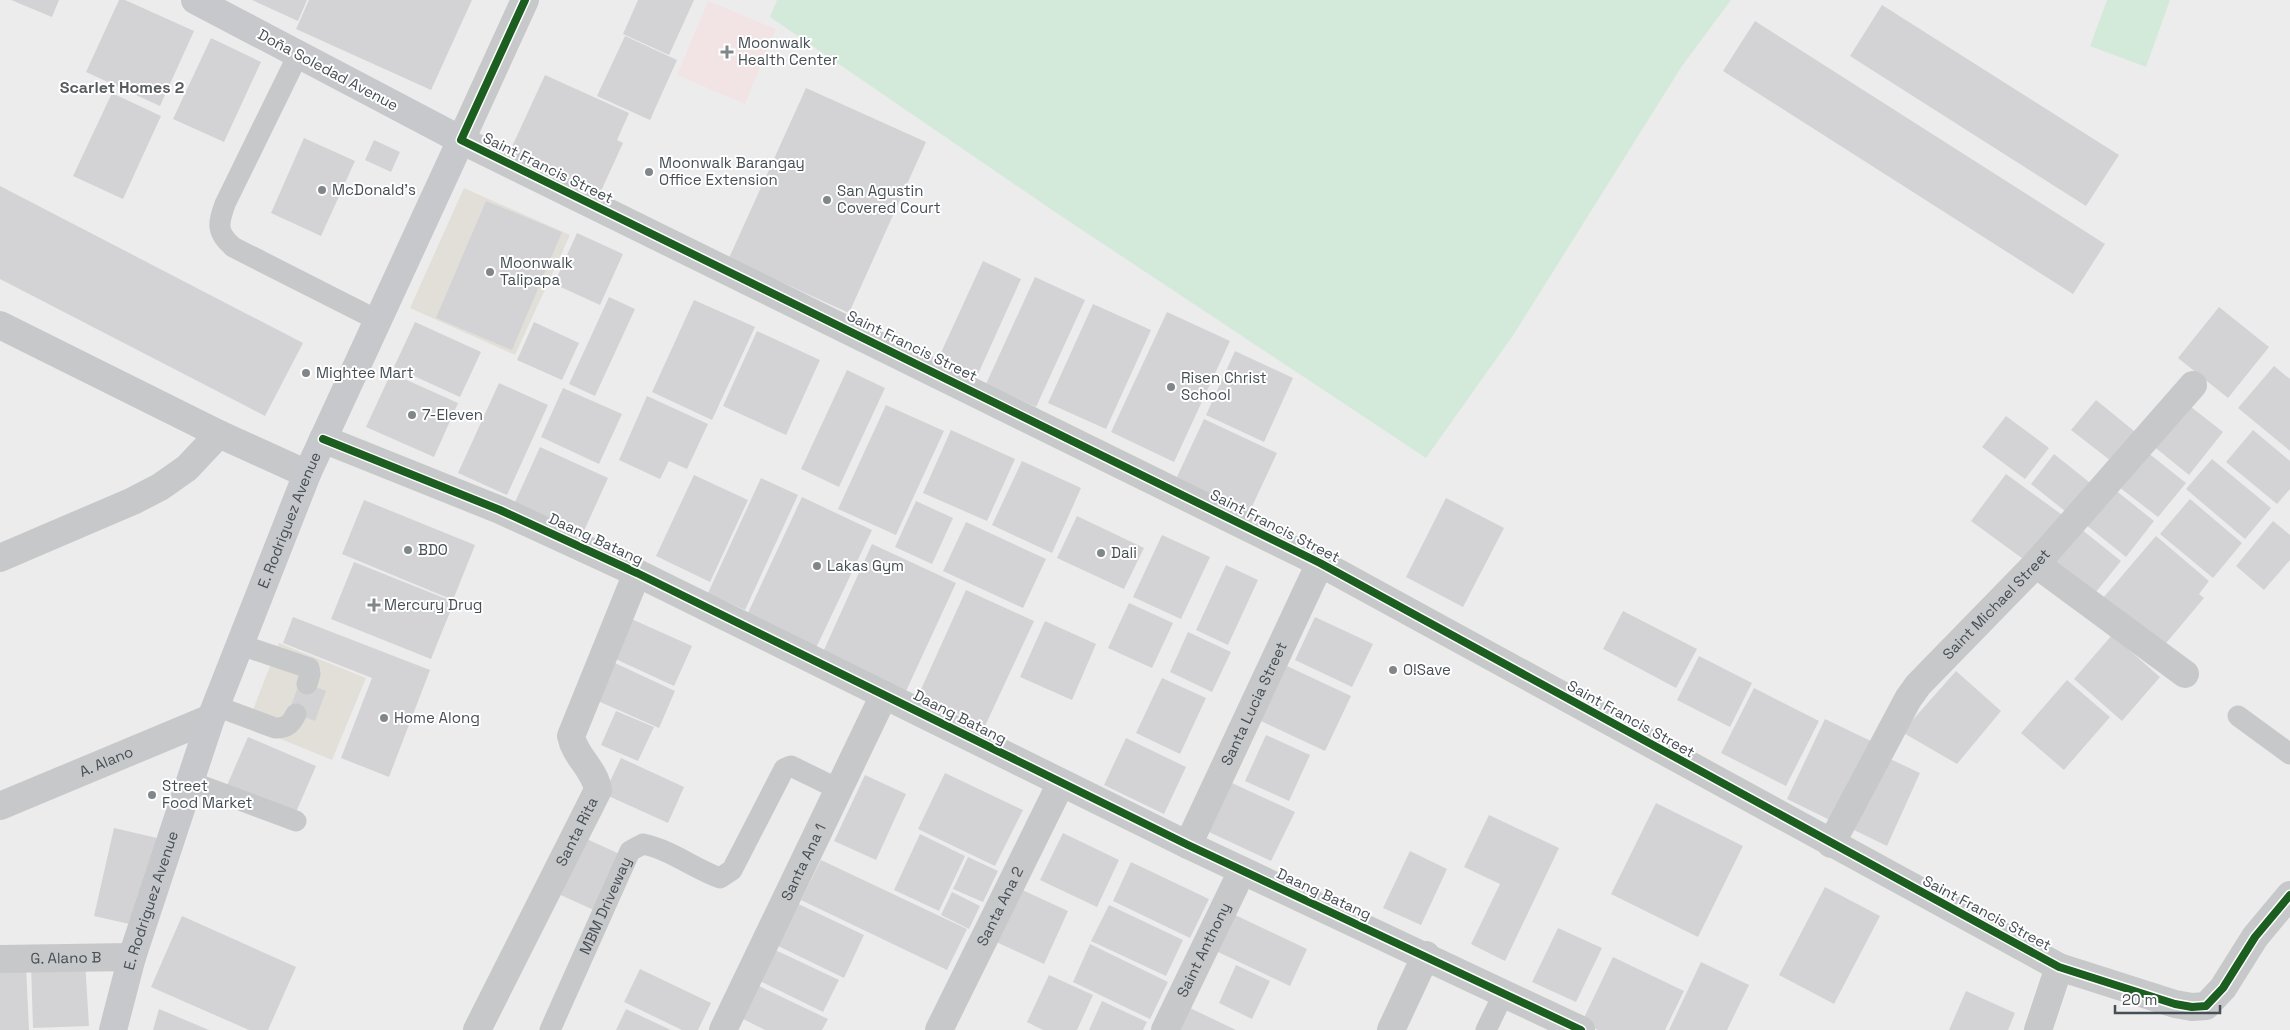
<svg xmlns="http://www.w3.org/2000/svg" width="2290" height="1030" viewBox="0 0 2290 1030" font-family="'Space Grotesk',sans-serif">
	<rect width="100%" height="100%" fill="#edecec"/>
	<path fill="#e2dfd9" d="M464 188 570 235 515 355 410 308Z
		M279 643 366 678 332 760 247 725Z"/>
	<path fill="#f2e4e4" d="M708 1 776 29 745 104 677 75Z"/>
	<path fill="#d3eada" d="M777 0H1731L1682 66 1514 334 1426 458 1055 212 770 17Z
		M2107 0H2170L2146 67 2090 46Z"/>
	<path fill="#d3d3d5" d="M11 0H59L52 17Z
		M119 0H125L194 31 160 106 86 72Z
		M252 0H307L298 21Z
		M309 0H472L431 90 296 29Z
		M638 0H694L669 55 623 34Z
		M1882 5 2119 155 2086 206 1850 56Z
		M1755 21 2105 244 2073 294 1723 71Z
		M625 36 677 60 650 120 597 96Z
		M211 38 261 62 224 142 173 119Z
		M545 75 629 113 617 140 623 143 601 191 510 151Z
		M806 88 926 142 849 313 729 258Z
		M112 93 161 116 123 199 73 176Z
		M304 138 355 161 321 236 271 213Z
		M374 140 400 152 391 172 365 160Z
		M0 186 303 343 265 416 0 279Z
		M486 201 562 232 512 350 436 318Z
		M577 233 623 254 600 305 554 284Z
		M983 261 1021 279 978 374 939 357Z
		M1035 277 1085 300 1036 407 986 384Z
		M609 297 635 309 595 396 569 384Z
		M694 300 755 327 712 420 652 392Z
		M1093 304 1151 330 1106 429 1048 403Z
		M2219 307 2269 347 2228 398 2178 358Z
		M1167 312 1230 341 1174 462 1111 432Z
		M415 322 481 352 460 397 394 367Z
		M534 322 579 343 562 380 517 360Z
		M757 331 820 360 786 435 723 406Z
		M1235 351 1293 378 1264 442 1206 415Z
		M2274 366 2290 379V451L2238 408Z
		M847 370 885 388 839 487 801 469Z
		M391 373 458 403 434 457 366 427Z
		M499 383 548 405 507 495 458 473Z
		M563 388 622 414 599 464 541 437Z
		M647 396 708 424 687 469 669 461 660 479 619 460Z
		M2096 400 2139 435 2115 464 2071 430Z
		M2186 403 2223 432 2189 475 2152 445Z
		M886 405 944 431 896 535 838 509Z
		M2006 416 2049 448 2025 479 1982 447Z
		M1204 419 1277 453 1249 513 1176 479Z
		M951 430 1015 459 987 521 923 493Z
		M2253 430 2290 461V489L2277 504 2226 462Z
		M540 447 608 478 583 533 515 502Z
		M2147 452 2186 483 2158 517 2119 487Z
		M2054 454 2094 486 2070 515 2031 484Z
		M2212 459 2271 508 2245 539 2186 489Z
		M1022 461 1081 488 1052 553 992 525Z
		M2006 474 2065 517 2030 564 1971 521Z
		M694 475 748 500 710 582 656 556Z
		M761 478 798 495 745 610 708 593Z
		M2114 489 2154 521 2126 557 2085 524Z
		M802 497 872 530 816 648 747 615Z
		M1446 498 1504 528 1463 607 1406 577Z
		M2190 499 2242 543 2213 578 2160 534Z
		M364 500 475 545 453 600 342 554Z
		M916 501 953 518 932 564 895 547Z
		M1077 516 1144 548 1124 589 1057 558Z
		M2273 521 2290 535V560L2264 590 2236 566Z
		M966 522 1046 559 1023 608 943 571Z
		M2076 525 2121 561 2092 597 2047 561Z
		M1162 535 1210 557 1181 619 1133 597Z
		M2156 536 2209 581 2199 594 2204 598 2162 648 2103 598Z
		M872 544 956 583 906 691 823 652Z
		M354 562 454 602 431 659 331 619Z
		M1226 565 1258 580 1228 645 1196 630Z
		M966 590 1034 621 985 726 918 696Z
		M1129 603 1173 623 1152 668 1108 648Z
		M1623 611 1697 649 1676 688 1603 649Z
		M293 617 430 670 389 777 341 758 372 678 283 643Z
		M627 617 692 646 674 686 609 656Z
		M1315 617 1373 644 1352 687 1295 660Z
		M1045 621 1096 644 1072 700 1020 677Z
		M1188 632 1231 652 1212 692 1170 672Z
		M2112 635 2160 677 2122 721 2074 679Z
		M1699 656 1752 683 1730 727 1677 700Z
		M615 663 675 691 659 728 598 701Z
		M1287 666 1351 696 1325 751 1261 721Z
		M1956 671 2001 711 1957 764 1902 732Z
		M1162 678 1206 698 1180 754 1136 733Z
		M2067 680 2110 717 2064 770 2021 733Z
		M300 681 326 691 315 721 289 711Z
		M1754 688 1819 721 1786 786 1721 753Z
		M616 711 654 727 638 761 601 745Z
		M1825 719 1873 742 1834 822 1787 799Z
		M1266 735 1310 755 1289 801 1245 781Z
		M248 737 316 766 293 819 225 790Z
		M1126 738 1186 767 1164 814 1104 785Z
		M621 758 684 787 668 823 604 794Z
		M1888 758 1920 773 1887 846 1854 830Z
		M945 773 1023 810 995 866 918 829Z
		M865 775 906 794 876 860 834 841Z
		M1232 783 1295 812 1271 861 1209 832Z
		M1656 803 1743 846 1698 937 1611 894Z
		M1489 815 1559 848 1505 961 1471 944 1500 884 1464 867Z
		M114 828 157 838 138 926 94 916Z
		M1063 833 1119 860 1097 907 1040 880Z
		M920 834 965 856 939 911 894 890Z
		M580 836 622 855 596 911 554 892Z
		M1410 851 1447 869 1421 925 1383 908Z
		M968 857 998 871 983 902 953 889Z
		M821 860 967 929 947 970 801 900Z
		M1131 862 1209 899 1190 938 1113 901Z
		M1825 887 1880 916 1834 1004 1779 975Z
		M1018 888 1068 911 1044 964 994 941Z
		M952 892 980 906 969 929 941 915Z
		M790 900 864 935 844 978 770 942Z
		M1109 905 1183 940 1166 976 1091 941Z
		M1233 914 1307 949 1290 986 1216 951Z
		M182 916 296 967 268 1030H249L151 987Z
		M1558 928 1602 948 1576 1002 1532 982Z
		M1090 944 1168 982 1150 1019 1073 982Z
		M769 947 839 980 823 1012 754 978Z
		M1613 957 1684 991 1665 1030H1598L1582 1022Z
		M85 961 89 1026 33 1028 31 964Z
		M1701 962 1749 985 1727 1030H1669Z
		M1236 965 1270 981 1252 1019 1219 1003Z
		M26 966 29 1030H0V967Z
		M640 969 711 1003 698 1030H682L624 1002Z
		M1049 975 1093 995 1077 1030H1043L1027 1022Z
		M757 985 828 1019 822 1030H765L741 1018Z
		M1966 991 2015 1013 2008 1030H1949Z
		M1102 1001 1147 1022 1143 1030H1089Z
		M1190 1008 1236 1030H1179Z
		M159 1009 209 1030H153Z
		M626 1009 671 1030H616Z"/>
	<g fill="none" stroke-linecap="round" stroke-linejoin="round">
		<g stroke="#c7c8ca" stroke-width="21">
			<path d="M298 55 225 204C218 224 216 232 233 247L377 320"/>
			<path d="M241 645 309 668 310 674 307 684"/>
			<path d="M216 706 275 728C287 728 291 724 296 714"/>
			<path d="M2238 716 2290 754"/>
			<path d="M189 781 296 821"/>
			<path id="s1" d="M550 1030 630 851 643 844C671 850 693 868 720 878L732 870 784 769 791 766 838 789"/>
			<path d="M1486 1030 1503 995"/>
		</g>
		<g stroke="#c7c8ca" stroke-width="28">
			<path d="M525 0 461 140 1320 563 2059 967 2175 1004 2192 1007 2206 1006 2223 988 2255 937 2290 895"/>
			<path d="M0 325 219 434 307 474"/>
			<path d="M323 439 500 510 637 573 1188 845 1581 1030"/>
			<path d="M0 558 133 501 160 487 187 468 219 434"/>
			<path d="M2036 564 2185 674"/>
			<path id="s2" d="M0 806 211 718"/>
			<path id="s3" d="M1831 844 1908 699 1918 685 2036 564 2193 385"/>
			<path id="s4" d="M1188 845 1320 563"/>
			<path id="s5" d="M0 959 132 957"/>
			<path id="s6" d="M477 1030 598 790C595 769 575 757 571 736L637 573"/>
			<path id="s7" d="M723 1030 884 695"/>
			<path id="s8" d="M939 1030 1061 783"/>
			<path id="s9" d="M1165 1030 1242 871"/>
			<path d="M1391 1030 1426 955"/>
			<path d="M2038 1030 2059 967"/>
		</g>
		<path stroke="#c6c8cb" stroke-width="28" id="s10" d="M113 1030 132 957 211 718 307 474 461 140 195 0"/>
		<g stroke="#fff" stroke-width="11">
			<path id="cycleway" d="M525 0 461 140 1320 563 2059 967 2175 1004 2192 1007 2206 1006 2223 988 2255 937 2290 895
				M323 439 500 510 637 573 1188 845 1581 1030"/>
		</g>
		<use href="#cycleway" stroke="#1b5e20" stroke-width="8"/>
	</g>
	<g fill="#80868a" stroke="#fff" stroke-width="2">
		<path d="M724.5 44.5h5v5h5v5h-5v5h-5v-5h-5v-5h5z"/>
		<circle cx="649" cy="172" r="5"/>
		<circle cx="322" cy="190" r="5"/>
		<circle cx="827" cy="200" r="5"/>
		<circle cx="490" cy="272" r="5"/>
		<circle cx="306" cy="373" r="5"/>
		<circle cx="1171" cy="387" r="5"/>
		<circle cx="412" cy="415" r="5"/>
		<circle cx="408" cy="550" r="5"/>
		<circle cx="1101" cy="553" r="5"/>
		<circle cx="817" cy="566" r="5"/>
		<path d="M371.5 597.5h5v5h5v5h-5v5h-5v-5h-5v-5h5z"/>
		<circle cx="1393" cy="670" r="5"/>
		<circle cx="384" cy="718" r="5"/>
		<circle cx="152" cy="795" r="5"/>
	</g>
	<g text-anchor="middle" stroke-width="4" stroke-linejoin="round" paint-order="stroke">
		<g font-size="15" fill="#464f56" stroke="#fff" text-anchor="start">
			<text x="738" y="48">Moonwalk<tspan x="738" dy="17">Health Center</tspan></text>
			<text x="659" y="168">Moonwalk Barangay<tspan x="659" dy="17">Office Extension</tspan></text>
			<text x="332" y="195">McDonald's</text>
			<text x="837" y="196">San Agustin<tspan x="837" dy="17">Covered Court</tspan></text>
			<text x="500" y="268">Moonwalk<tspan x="500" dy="17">Talipapa</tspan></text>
			<text x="316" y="378">Mightee Mart</text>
			<text x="1181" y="383">Risen Christ<tspan x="1181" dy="17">School</tspan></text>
			<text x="422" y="420">7-Eleven</text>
			<text x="418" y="555">BDO</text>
			<text x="1111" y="558">Dali</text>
			<text x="827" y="571">Lakas Gym</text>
			<text x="384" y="610">Mercury Drug</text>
			<text x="1403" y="675">O!Save</text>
			<text x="394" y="723">Home Along</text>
			<text x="162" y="791">Street<tspan x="162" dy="17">Food Market</tspan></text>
		</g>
		<g font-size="15" fill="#464f56" stroke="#fff">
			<text transform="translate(328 70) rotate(28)" y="5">Doña Soledad Avenue</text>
			<text transform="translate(548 168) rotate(26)" y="5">Saint Francis Street</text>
			<text transform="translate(912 346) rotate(26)" y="5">Saint Francis Street</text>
			<text dy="5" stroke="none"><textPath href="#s10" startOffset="540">E. Rodriguez Avenue</textPath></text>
			<text transform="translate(1275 526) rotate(27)" y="5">Saint Francis Street</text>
			<text transform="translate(596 539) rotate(25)" y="5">Daang Batang</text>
			<text dy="5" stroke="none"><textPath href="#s3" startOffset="294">Saint Michael Street</textPath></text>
			<text dy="5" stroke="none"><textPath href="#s4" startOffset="156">Santa Lucia Street</textPath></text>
			<text transform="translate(960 717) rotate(27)" y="5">Daang Batang</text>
			<text transform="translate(1631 719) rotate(29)" y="5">Saint Francis Street</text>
			<text dy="5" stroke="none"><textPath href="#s2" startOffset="115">A. Alano</textPath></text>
			<text dy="5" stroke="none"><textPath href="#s6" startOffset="222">Santa Rita</textPath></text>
			<text dy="5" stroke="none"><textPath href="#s7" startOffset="186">Santa Ana 1</textPath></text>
			<text transform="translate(1324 894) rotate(25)" y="5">Daang Batang</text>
			<text dy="5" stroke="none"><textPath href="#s10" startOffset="135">E. Rodriguez Avenue</textPath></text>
			<text dy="5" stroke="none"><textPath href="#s1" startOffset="136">MBM Driveway</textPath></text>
			<text dy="5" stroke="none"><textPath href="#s8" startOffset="138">Santa Ana 2</textPath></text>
			<text transform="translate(1987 913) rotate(28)" y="5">Saint Francis Street</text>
			<text dy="5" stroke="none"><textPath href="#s9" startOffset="89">Saint Anthony</textPath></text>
			<text dy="5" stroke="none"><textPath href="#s5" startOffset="66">G. Alano B</textPath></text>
		</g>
		<g font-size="16" font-weight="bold" fill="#595c5f" stroke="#fff">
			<text x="122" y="93">Scarlet Homes 2</text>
		</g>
	</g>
	<path d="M2115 1005v8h105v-8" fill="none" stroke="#464f56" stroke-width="2.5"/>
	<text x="2122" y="1005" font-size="15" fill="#464f56" stroke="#ffffff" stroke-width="4" paint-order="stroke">20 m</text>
</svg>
